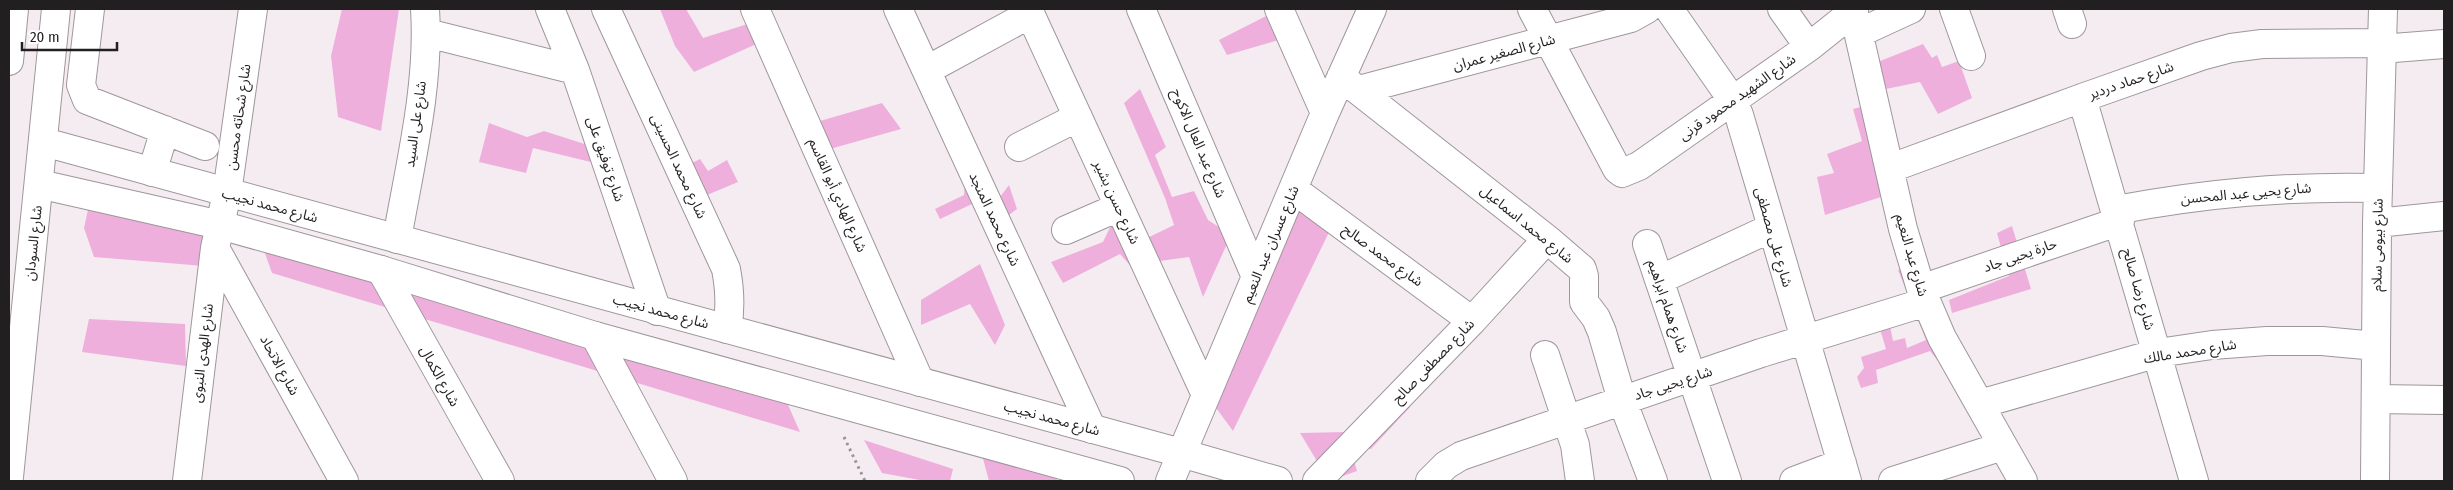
<svg xmlns="http://www.w3.org/2000/svg" width="2453" height="490" viewBox="0 0 2453 490" font-family="'Fira Sans Condensed','Noto Sans Arabic',sans-serif">
	<rect width="100%" height="100%" fill="#f5ecf2"/>
	<path fill="#efafdd" d="M342 9H399L381 131 338 117 331 56Z
		M660 9H686L703 38 754 22 763 41 694 72 675 46Z
		M1270 14 1286 38 1227 55 1219 40Z
		M1923 44 1932 58 1937 55 1942 67 1959 61 1972 98 1938 114 1920 82 1881 90 1875 63Z
		M1140 89 1166 147 1155 155 1172 197 1194 191 1208 220 1231 235 1203 297 1189 257 1153 262 1143 240 1174 225 1165 198 1124 103Z
		M882 103 901 129 830 149 820 121Z
		M1875 103 1900 265 1881 197 1825 215 1817 177 1834 173 1827 154 1862 141 1853 109Z
		M489 123 527 137 544 131 594 147 595 163 533 148 526 173 479 162Z
		M700 159 708 171 727 160 738 182 700 198 688 165Z
		M965 176 997 201 1009 185 1017 209 1002 220 986 225 972 204 940 219 935 209 964 195Z
		M1294 204 1331 228 1233 431 1211 401Z
		M89 205 211 233 204 266 94 257 84 228Z
		M1115 217 1135 271 1120 254 1063 283 1051 262 1103 242Z
		M2012 226 2031 289 1952 313 1949 300 2009 276 1997 233Z
		M261 242 785 398 800 432 272 273Z
		M1918 261 1944 368 1930 351 1876 370 1878 383 1861 388 1857 377 1864 368 1861 357 1886 349 1880 329 1890 326 1893 341 1905 338 1907 348 1926 340 1898 270Z
		M980 264 1005 325 995 345 970 304 921 325V300Z
		M89 319 185 324 186 366 82 352Z
		M1388 396 1410 407 1371 449 1350 447 1357 471 1329 481 1300 433 1346 432Z
		M864 440 953 469 950 481H925L882 473Z
		M982 455 1057 470V481H989Z"/>
	<g fill="none" stroke-linecap="round" stroke-linejoin="round">
		<g stroke="#9e969b" stroke-width="30">
			<path id="minor" d="M90 9 81 85 87 100 205 146
				M550 9 575 70 657 311
				M606 9 726 269C730 290 731 308 727 329
				M755 9 920 382
				M898 9 1092 429
				M1028 9 1206 395
				M1141 9 1256 277
				M1279 9 1325 113
				M1532 9 1617 169 1622 173 1639 166 1809 47 1854 11
				M1669 9 1733 101 1739 115 1847 481
				M1782 9 1809 47
				M1853 9 1903 229 1921 289 1942 338 2023 481
				M1954 9 1971 56
				M2067 9 2072 24
				M427 33 575 70
				M1859 33 1911 9
				M2381 49 2444 44
				M927 70 1030 14
				M1341 77 1547 239 1582 269 1584 276V302L1596 318 1602 332 1622 400 1653 481
				M1359 90 1631 18 1647 9
				M2082 98 2194 481
				M1019 147 1078 117
				M1891 168 2082 98 2201 56 2231 48 2262 44 2382 43
				M152 172 165 130
				M1293 189 1472 321
				M2116 210C2206 193 2287 186 2378 188
				M2377 223 2444 216
				M1066 230 1119 207
				M397 239C410 164 430 85 425 9
				M1647 244 1727 481
				M215 248 344 481
				M381 270 500 481
				M1659 280 1771 228
				M1921 289 2120 221
				M595 336 673 481
				M1545 355 1575 445 1580 481
				M2376 399 2444 400
				M1980 404 2158 353 2212 345 2267 341H2322L2376 346
				M187 481 215 248 227 193 253 9
				M1170 481 1325 113 1372 9
				M1317 481 1472 321 1547 239
				M1430 481 1446 465 1461 456 1761 353 1926 302
				M1794 481 1842 463
				M1893 481 2003 446
				M2375 481 2377 223 2383 9"/>
		</g>
		<g stroke="#9e969b" stroke-width="30">
			<path id="major" d="M9 61 14 9
				M44 142 1181 453 1278 481
				M39 184 220 225 381 270 595 336 1120 481
				M9 477 56 9"/>
		</g>
		<path stroke="#9a9498" stroke-width="3" stroke-dasharray="2.5 4" stroke-linecap="butt" d="M844 437 865 481"/>
		<use href="#minor" stroke="#fff" stroke-width="28"/>
		<use href="#major" stroke="#fff" stroke-width="28"/>
	</g>
	<g text-anchor="middle" stroke-width="4" stroke-linejoin="round" paint-order="stroke">
		<g font-size="14" fill="#221f21" stroke="#fff">
			<text transform="translate(1504 52) rotate(-15)" y="5">شارع الصغير عمران</text>
			<text transform="translate(2131 80) rotate(-19)" y="5">شارع حماد دردير</text>
			<text transform="translate(1737 97) rotate(-35)" y="5">شارع الشهيد محمود قرنى</text>
			<text transform="translate(238 117) rotate(-82)" y="5">شارع شحاته محسن</text>
			<text transform="translate(415 124) rotate(-82)" y="5">شارع على السيد</text>
			<text transform="translate(1199 143) rotate(67)" y="5">شارع عبد العال الاكوح</text>
			<text transform="translate(606 159) rotate(71)" y="5">شارع توفيق على</text>
			<text transform="translate(679 166) rotate(65)" y="5">شارع محمد الحسينى</text>
			<text transform="translate(2246 193) rotate(-5)" y="5">شارع يحيى عبد المحسن</text>
			<text transform="translate(838 195) rotate(66)" y="5">شارع الهادي أبو القاسم</text>
			<text transform="translate(1117 202) rotate(65)" y="5">شارع حسن بشير</text>
			<text transform="translate(270 205) rotate(15)" y="5">شارع محمد نجيب</text>
			<text transform="translate(995 219) rotate(65)" y="5">شارع محمد المنجد</text>
			<text transform="translate(1527 224) rotate(39)" y="5">شارع محمد اسماعيل</text>
			<text transform="translate(1774 237) rotate(74)" y="5">شارع على مصطفى</text>
			<text transform="translate(33 243) rotate(-84)" y="5">شارع السودان</text>
			<text transform="translate(1270 244) rotate(-67)" y="5">شارع عسران عبد النعيم</text>
			<text transform="translate(2377 245) rotate(-89)" y="5">شارع بيومى سلام</text>
			<text transform="translate(1383 255) rotate(36)" y="5">شارع محمد صالح</text>
			<text transform="translate(1912 255) rotate(74)" y="5">شارع عبد النعيم</text>
			<text transform="translate(2020 255) rotate(-19)" y="5">حارة يحيى جاد</text>
			<text transform="translate(2139 289) rotate(74)" y="5">شارع رضا صالح</text>
			<text transform="translate(1668 306) rotate(71)" y="5">شارع همام ابراهيم</text>
			<text transform="translate(661 311) rotate(15)" y="5">شارع محمد نجيب</text>
			<text transform="translate(2190 351) rotate(-9)" y="5">شارع محمد مالك</text>
			<text transform="translate(202 353) rotate(-83)" y="5">شارع الهدى النبوى</text>
			<text transform="translate(1433 361) rotate(-46)" y="5">شارع مصطفى صالح</text>
			<text transform="translate(280 365) rotate(61)" y="5">شارع الاتحاد</text>
			<text transform="translate(440 376) rotate(61)" y="5">شارع الكمال</text>
			<text transform="translate(1673 383) rotate(-18)" y="5">شارع يحيى جاد</text>
			<text transform="translate(1052 418) rotate(15)" y="5">شارع محمد نجيب</text>
		</g>
	</g>
	<rect width="2453" height="490" fill="none" stroke="#221f21" stroke-width="20"/>
	<path d="M22 42v8h95v-8" fill="none" stroke="#221f21" stroke-width="2.5"/>
	<text x="30" y="42" font-size="15" fill="#221f21" stroke="#ffffff" stroke-width="4" paint-order="stroke">20 m</text>
</svg>
